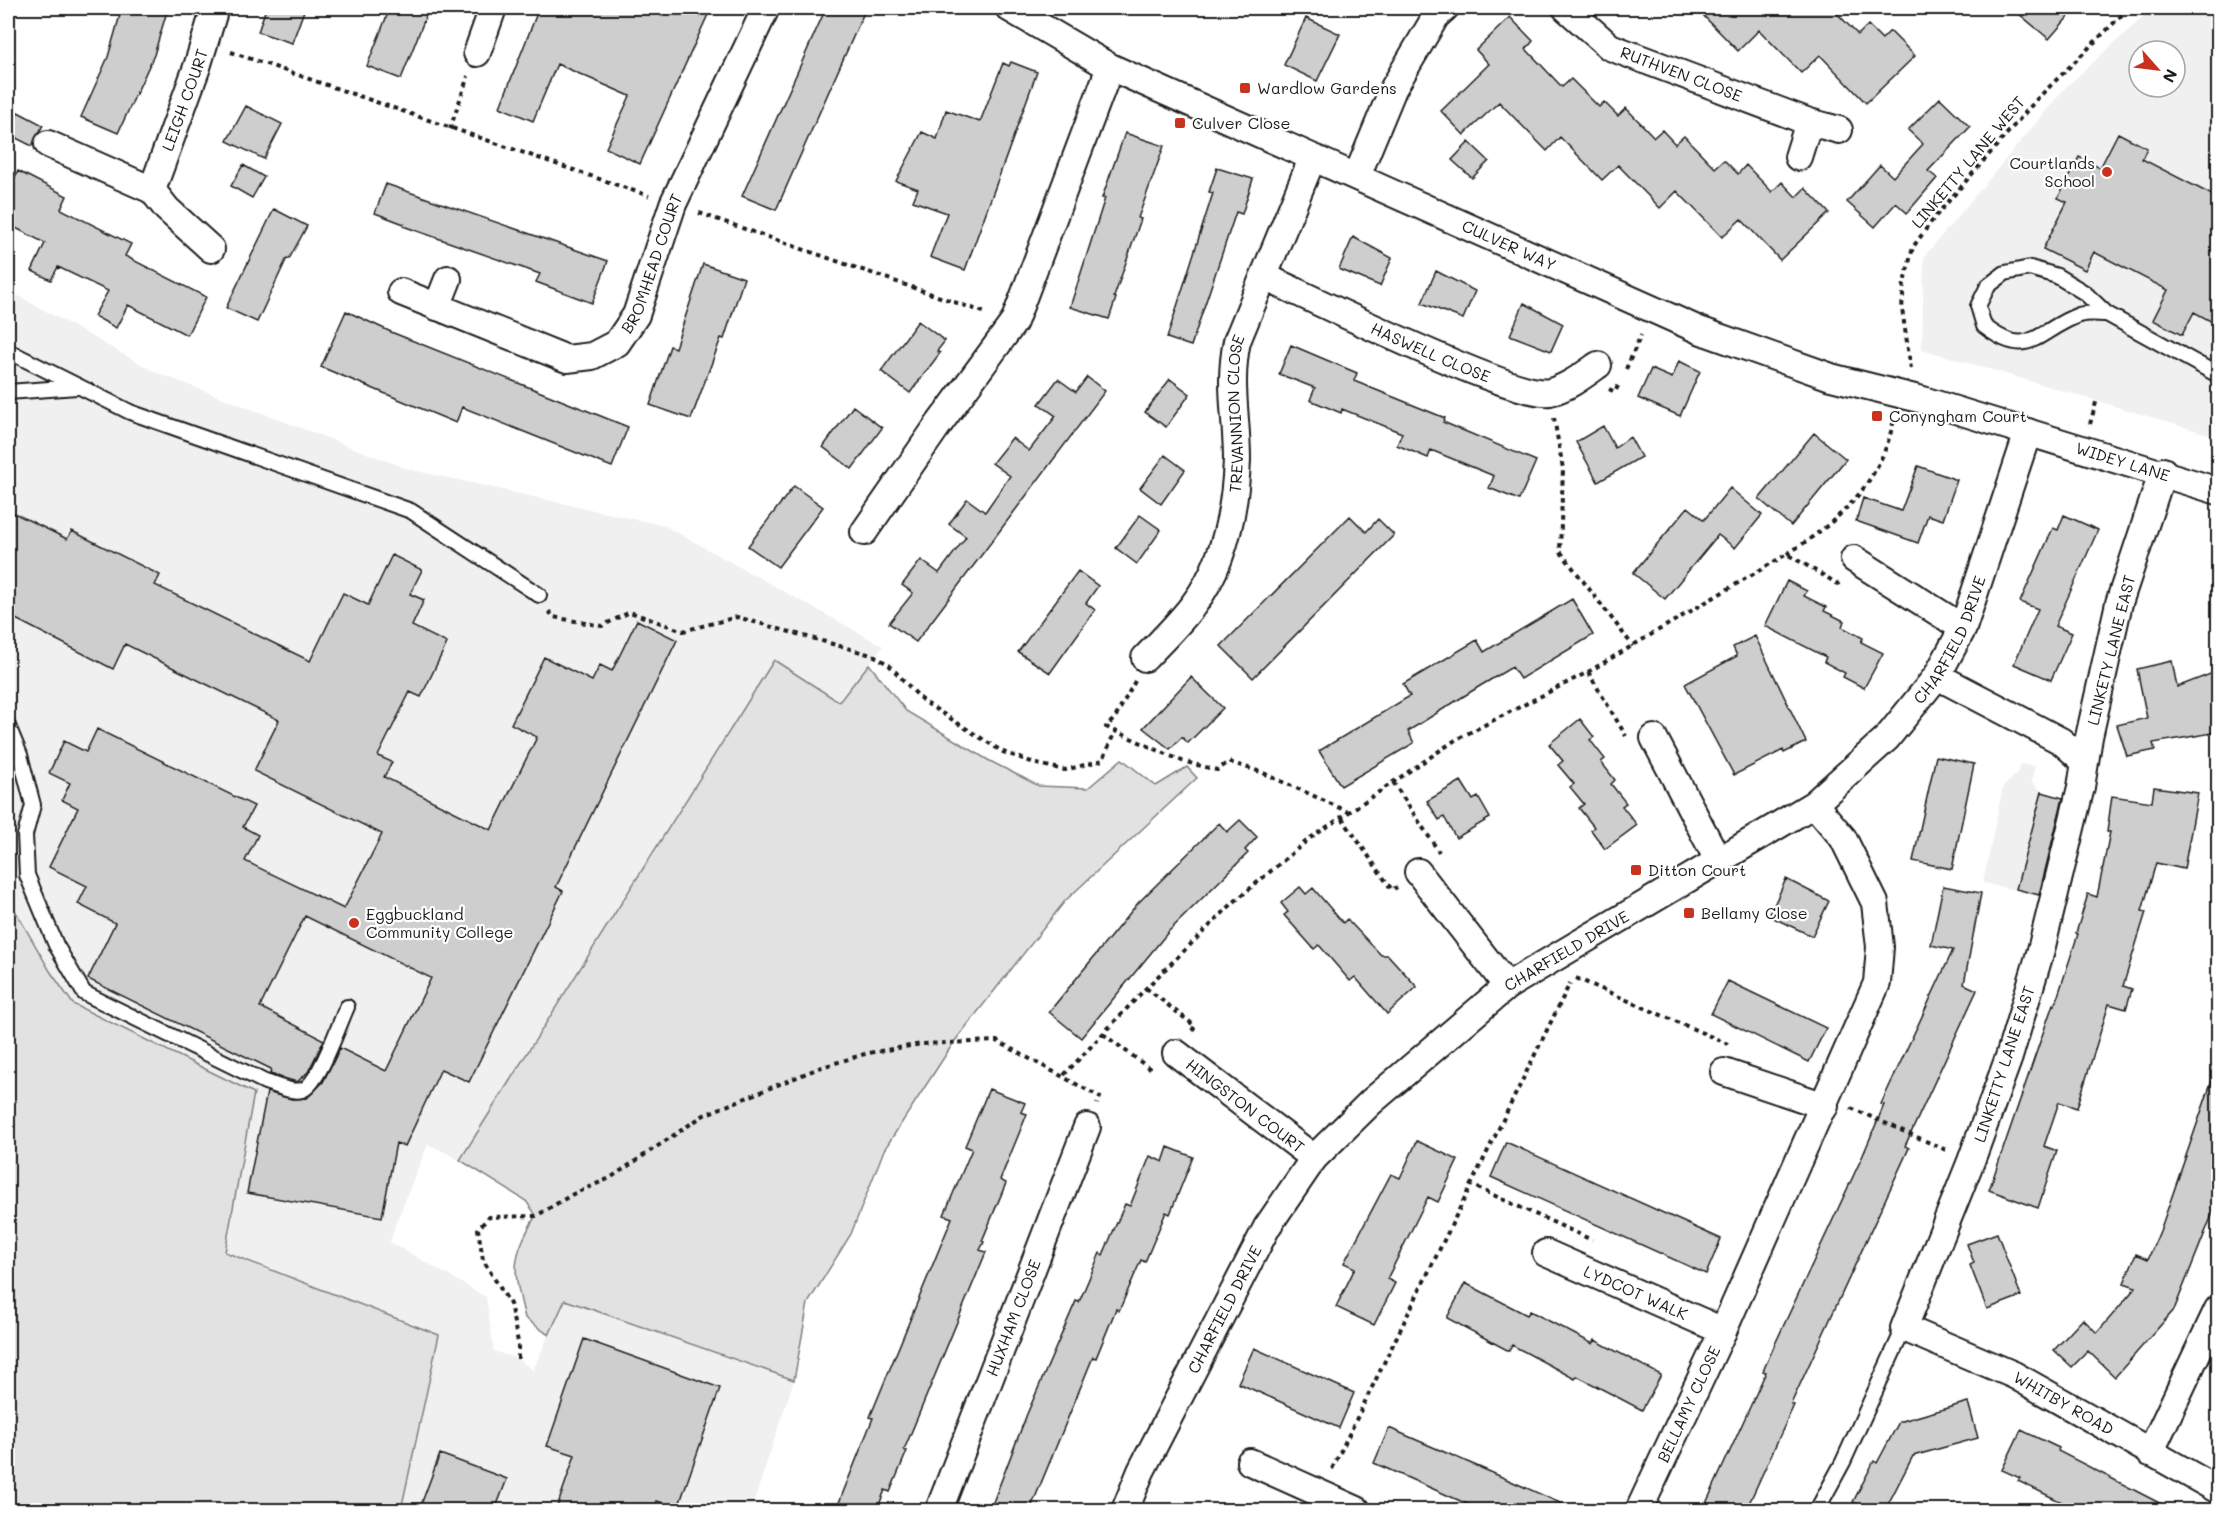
<svg xmlns="http://www.w3.org/2000/svg" width="2226" height="1518" viewBox="0 0 2226 1518" font-family="Mali,sans-serif">
	<rect width="100%" height="100%" fill="#fff"/>
	<filter id="ink" filterUnits="userSpaceOnUse"><feTurbulence type="fractalNoise" baseFrequency=".0167" numOctaves="2"/><feDisplacementMap in="SourceGraphic" scale="12" xChannelSelector="R" yChannelSelector="G"/><feConvolveMatrix kernelMatrix="1 2 1 2 8 2 1 2 1" color-interpolation-filters="sRGB"/></filter>
	<g filter="url(#ink)">
		<path fill="#f0f0f0" fill-rule="evenodd" d="M2153 8H2218V437L1922 349 1924 257 2066 87ZM2139 51H2175V87H2139Z
			M8 290 155 372 408 469 665 526 883 646 840 702 460 1160 428 1144 395 1225 390 1242 486 1297 494 1351 518 1359 533 1370 564 1300 794 1380 751 1510H8Z
			M2020 764 2035 766 2031 781 2042 792 2065 798 2039 895 1983 883 2003 787 2017 774Z"/>
		<path fill="#e2e2e2" stroke="#7f7f7f" stroke-width="1.5" d="M774 660 839 702 869 664 906 711 988 760 1039 786 1088 788 1122 759 1156 786 1187 767 1197 778 1065 901 954 1042 884 1150 851 1234 808 1303 794 1380 565 1300 549 1335 525 1318C513 1269 510 1260 536 1215L526 1201 460 1160Z
			M8 898 50 971 73 1004 254 1093 225 1252 439 1335 401 1510H8Z"/>
		<path fill="#cecece" stroke="#1c1c1c" stroke-width="1.5" d="M122 8H168L154 55 118 133 81 117 108 57Z
			M266 8H305L292 43 258 32Z
			M390 8H429L401 79 367 66Z
			M539 8H711L640 164 606 148 630 96 557 64 533 121 500 107Z
			M826 8H866L776 210 742 196Z
			M1696 8H1832L1858 35 1868 25 1882 39 1890 31 1915 56 1866 103 1820 55 1801 73 1759 30 1738 51Z
			M2012 8H2076L2049 39Z
			M1510 17 1533 41 1526 49 1562 87 1571 79 1599 107 1604 102 1618 116 1626 108 1654 137 1662 130 1675 144 1684 136 1715 168 1724 160 1738 174 1746 165 1772 192 1782 182 1796 197 1805 188 1829 213 1780 260 1741 219 1722 237 1677 191 1660 208 1618 165 1602 180 1560 137 1547 151 1499 102 1464 135 1441 111 1489 64 1476 50Z
			M1306 18 1340 34 1317 81 1284 65Z
			M1011 62 1037 72 965 270 930 257 947 213 913 201 918 189 896 181 922 132 937 139 946 110 980 122 1003 63 1009 66Z
			M1940 98 1970 127 1928 171 1937 178 1907 213 1896 203 1875 227 1847 202 1880 165 1893 177 1923 144 1908 130Z
			M246 106 282 124 264 159 227 141Z
			M18 112 43 125 32 146 8 134Z
			M1125 133 1164 146 1138 218 1141 219 1114 297 1116 298 1109 319 1070 307 1105 198H1102Z
			M2118 133 2147 148 2142 159 2218 198V325L2194 312 2182 335 2153 320 2168 290 2094 252 2085 270 2043 249 2067 202 2058 198 2079 157 2100 168Z
			M1469 142 1489 161 1472 178 1452 160Z
			M243 165 264 177 252 198 231 186Z
			M1217 168 1253 179 1242 214 1236 212 1191 346 1167 338 1213 193 1209 192Z
			M18 171 67 196 61 209 131 244 125 256 206 297 187 335 128 305 116 328 94 316 108 291 58 267 51 280 32 271 45 243 8 224V192Z
			M386 184 608 261 592 303 536 282 540 274 403 226 404 224 375 213Z
			M274 209 307 226 289 259 287 258 257 322 226 308Z
			M1353 237 1392 258 1380 286 1339 269Z
			M703 264 744 278 724 339 721 338 691 419 650 405 670 346 675 348Z
			M1436 271 1475 291 1463 319 1422 303Z
			M1524 303 1563 324 1551 351 1510 335Z
			M346 311 391 332 628 427 612 467 462 407 456 423 321 367Z
			M918 321 945 341 937 351 940 353 910 393 881 371Z
			M1291 345 1357 373 1354 381 1445 418 1443 422 1536 461 1519 500 1489 488 1494 476 1431 450 1428 458 1397 445 1402 433 1342 409 1341 413 1310 400 1315 388 1279 374Z
			M1679 361 1700 371 1680 416 1638 398 1651 369 1672 378Z
			M1087 377 1105 391 916 642 889 623 913 593 902 585 921 560 939 573 966 537 949 524 967 499 985 512 1010 476 992 463 1012 438 1029 451 1056 416 1039 404 1058 379 1076 392Z
			M1170 379 1190 394 1166 427 1145 412Z
			M853 406 882 428 852 469 823 447Z
			M1603 426 1615 448 1630 437 1641 457 1598 482 1576 442Z
			M1814 433 1846 459 1791 526 1759 499Z
			M1165 455 1185 470 1161 504 1140 488Z
			M1918 466 1957 480 1943 520 1928 515 1918 543 1856 521 1863 498 1901 511Z
			M794 486 823 507 778 567 748 546Z
			M1730 488 1762 515 1735 548 1718 535 1665 599 1633 573 1688 507 1704 520Z
			M8 510 67 539 72 531 160 575 155 585 310 661 343 593 368 605 392 555 422 570 410 594 424 600 412 626 447 643 421 697 410 692 378 756 392 762 384 777 491 830 537 737 511 724 544 657 592 681 600 665 612 671 637 620 677 640 556 887 563 891 469 1082 441 1069 405 1146 396 1143 382 1217 247 1193 267 1092 292 1099 307 1098 323 1082 340 1048 386 1071 431 978 305 916 260 1007 324 1040 308 1072 297 1082 270 1074 271 1069 88 979 115 923 78 904 87 886 49 867 78 808 62 800 70 783 49 773 64 741 86 752 97 729 254 806 243 827 258 835 245 861 344 909 382 834 254 771 279 720 125 644 113 669 8 615Z
			M1140 515 1161 530 1137 564 1116 548Z
			M2064 515 2098 530 2055 626 2072 633 2051 680 2014 664 2038 609 2020 602 2053 528 2058 530Z
			M1350 516 1366 532 1378 519 1394 535 1253 678 1221 646Z
			M1078 571 1098 586 1086 603 1095 610 1050 673 1018 652Z
			M1787 581 1807 591 1804 596 1826 607 1824 611 1844 621 1842 627 1863 638 1861 642 1883 653 1864 688 1843 677 1845 673 1824 662 1826 657 1765 626Z
			M1572 599 1593 635 1520 679 1512 667 1480 686 1408 731 1414 743 1341 786 1319 751 1410 696 1403 684 1477 640 1484 652Z
			M1755 636 1806 742 1784 753 1783 750 1734 775 1685 684 1737 656 1733 647Z
			M2172 661 2177 687 2218 671V732L2153 743 2155 750 2127 756 2117 725 2147 718 2137 669Z
			M1191 677 1223 708 1188 743 1182 737 1170 749 1143 728Z
			M1580 719 1594 737 1590 740 1605 759 1601 762 1615 780 1611 784 1626 803 1622 806 1637 825 1605 849 1591 830 1594 827 1579 808 1584 804 1570 787 1574 784 1558 765 1563 761 1549 744Z
			M1936 756 1974 764 1952 869 1913 861Z
			M1461 781 1473 800 1478 797 1490 818 1456 838 1444 817 1439 820 1427 801Z
			M2154 787 2198 793 2184 869 2156 863 2142 911 2146 912 2123 986 2132 989 2126 1009 2109 1004 2077 1108 2059 1102 2044 1146 2057 1151 2038 1208 1989 1190 2053 1004 2055 1005 2078 934 2076 933 2088 894 2097 897 2110 832H2107L2112 796 2152 802Z
			M2042 792 2063 798 2039 895 2016 889Z
			M1240 820 1257 837 1245 850 1248 853 1169 931 1081 1038 1049 1012 1138 903 1219 823 1227 832Z
			M1786 879 1829 901 1812 936 1769 916Z
			M1943 886 1981 893 1964 984 1977 990 1905 1146 1909 1148 1791 1404 1794 1405 1746 1510H1703L1766 1372 1763 1371 1775 1344 1863 1155 1884 1105 1881 1104 1953 950 1931 945Z
			M1300 887 1306 894 1313 888 1343 923 1347 919 1381 955H1388L1417 987 1387 1014 1355 977 1350 981 1319 945 1314 949 1284 915 1288 912 1281 903Z
			M1728 981 1826 1028 1809 1062 1711 1014Z
			M2214 1075 2218 1076V1200L2174 1310 2115 1377 2088 1351 2072 1367 2054 1350 2083 1319 2097 1333 2136 1287 2124 1283 2136 1254 2148 1259 2160 1231Z
			M989 1089 1025 1103 1021 1112 1027 1114 1000 1180 1006 1183 982 1241 984 1242 980 1250 986 1252 904 1450 907 1451 890 1492 885 1490 877 1510H836L873 1418 870 1417 952 1218 944 1215 972 1149 965 1146Z
			M1417 1141 1458 1160 1438 1202 1428 1197 1387 1279 1395 1283 1374 1325 1336 1307 1355 1268 1344 1263 1391 1174 1400 1178Z
			M1506 1142 1721 1239 1706 1274 1491 1177Z
			M1168 1147 1193 1157 1170 1214 1166 1212 1145 1262 1141 1260 1119 1311 1116 1309 1096 1358 1093 1357 1030 1510H990L1027 1414 1076 1301 1079 1302 1100 1253 1103 1255 1125 1204 1130 1206 1150 1156 1163 1162Z
			M1997 1233 2021 1296 1987 1309 1970 1265 1974 1263 1967 1244Z
			M1465 1283 1527 1315 1530 1311 1593 1344 1595 1340 1661 1375 1642 1410 1577 1376 1575 1379 1512 1345 1509 1351 1447 1318Z
			M584 1339 720 1388 678 1508 657 1501 654 1510H556L575 1455 547 1446Z
			M1254 1348 1354 1393 1339 1428 1238 1383Z
			M1968 1402 1978 1438 1913 1456 1885 1510H1870L1853 1502 1874 1461 1877 1463 1899 1422Z
			M1389 1428 1495 1474 1576 1510H1481L1374 1463Z
			M2021 1430 2059 1448 2058 1451 2173 1510H2078L2018 1481 2020 1478 2002 1470Z
			M440 1454 507 1479 495 1510H419Z"/>
		<g fill="none" stroke-linecap="round" stroke-linejoin="round">
			<g stroke="#1c1c1c" stroke-width="18">
				<path id="lane" d="M2107 314C2098 314 2087 312 2079 315 2037 330 2030 362 1984 326L1978 306 1988 286 2005 273 2030 268 2057 276 2085 293 2107 314 2218 375
					M8 351 130 412 411 511 539 595
					M8 392 77 387
					M8 726 20 755 33 805 25 835 27 875 56 945 84 993 265 1082C276 1085 291 1093 302 1090 319 1085 339 1024 347 1007
					M1817 1510 1843 1462 1904 1328"/>
			</g>
			<g stroke="#1c1c1c" stroke-width="30">
				<g id="street">
					<path id="s1" d="M1009 8 1110 67 1699 330 1831 377 1923 400 2218 491"/>
					<path id="s2" d="M1566 8 1610 47 1809 122 1839 130"/>
					<path d="M477 53 493 8"/>
					<path d="M48 144 152 190 167 209 211 249"/>
					<path d="M1798 157 1809 122"/>
					<path d="M1357 176 1393 89 1436 16 1445 8"/>
					<path id="s3" d="M152 190 197 67 215 8"/>
					<path id="s4" d="M1265 277C1309 297 1515 399 1550 392 1567 388 1584 375 1598 365"/>
					<path id="s5" d="M401 292 567 359 592 356 617 343 636 315 673 204 766 8"/>
					<path d="M437 307 448 279"/>
					<path id="s6" d="M2163 471 2119 603 2089 737 2081 787 2041 950 2009 1057 1971 1161 1904 1328 2014 1375 2218 1490"/>
					<path d="M864 532 936 428 1014 322 1110 67"/>
					<path d="M1854 559 1963 628"/>
					<path id="s7" d="M1145 658C1162 640 1180 623 1194 604 1225 563 1235 510 1237 460 1237 417 1228 385 1237 341L1312 159"/>
					<path d="M1937 676 2061 741 2084 761"/>
					<path d="M1654 738 1719 862"/>
					<path d="M1418 872 1507 986"/>
					<path id="s8" d="M1176 1053 1314 1158"/>
					<path d="M1724 1072 1825 1106"/>
					<path id="s9" d="M1546 1253 1723 1331"/>
					<path d="M2150 1453 2218 1309"/>
					<path d="M1250 1462 1357 1510"/>
					<path id="s10" d="M939 1510 1087 1127"/>
					<path id="s11" d="M1125 1510 1141 1471 1267 1227 1314 1158 1371 1102 1507 986 1814 804 1887 738 1937 676 1963 628 2028 432"/>
					<path id="s12" d="M1639 1510 1723 1331 1877 983 1880 947 1875 903 1843 838 1814 804"/>
				</g>
			</g>
			<path stroke="#1c1c1c" stroke-width="4" stroke-dasharray="4.5 4.5" stroke-linecap="butt" d="M231 52 649 196
				M450 129 468 76
				M699 213 986 313
				M1626 369 1641 335
				M1911 369 1902 309 1904 283 1913 247 1934 218 2037 99 2129 8
				M1609 389 1615 392 1619 384
				M1554 418 1563 469 1560 551 1633 646
				M2090 424 2097 399
				M1787 554C1841 520 1881 483 1894 419
				M549 611 553 617 602 626 630 612 683 631 737 617 875 656 889 665 923 701 1003 752 1037 764 1065 770 1103 760 1115 731
				M1588 672 1626 736
				M1135 681 1115 718 1106 727 1182 761 1217 770 1229 762 1261 772 1349 812
				M1393 782 1439 852
				M1342 818 1392 890 1397 887
				M1576 978 1728 1044
				M1146 988 1195 1026 1191 1032
				M1103 1034 1153 1071
				M1064 1075 1149 985 1234 902 1309 839 1457 739 1588 672 1787 554 1838 584 1840 583
				M1851 1108 1946 1150
				M1469 1184 1592 1240
				M518 1359V1342L510 1304 483 1260 478 1229 489 1217 536 1216 573 1194 610 1178 704 1115 819 1068 868 1053 922 1044 997 1041 1100 1097 1097 1104
				M1332 1469 1570 983"/>
			<use href="#lane" stroke="#fff" stroke-width="14"/>
			<use href="#street" stroke="#fff" stroke-width="26"/>
		</g>
	</g>
	<g fill="#c8321e" stroke="#fff" stroke-width="2">
		<rect x="1239" y="82" width="12" height="12" rx="3"/>
		<rect x="1174" y="117" width="12" height="12" rx="3"/>
		<circle cx="2107" cy="172" r="6"/>
		<rect x="1871" y="410" width="12" height="12" rx="3"/>
		<rect x="1630" y="864" width="12" height="12" rx="3"/>
		<rect x="1683" y="907" width="12" height="12" rx="3"/>
		<circle cx="354" cy="923" r="6"/>
	</g>
	<g text-anchor="middle" stroke-width="4.5" stroke-linejoin="round" paint-order="stroke">
		<g font-size="16" fill="#1c1c1c" stroke="#fff">
			<text dy="6" stroke="none"><textPath href="#s2" startOffset="135">RUTHVEN CLOSE</textPath></text>
			<text dy="6" stroke="none"><textPath href="#s3" startOffset="96">LEIGH COURT</textPath></text>
			<text transform="translate(1968 162) rotate(-50)" y="6">LINKETTY LANE WEST</text>
			<text dy="6" stroke="none"><textPath href="#s1" startOffset="554">CULVER WAY</textPath></text>
			<text dy="6" stroke="none"><textPath href="#s5" startOffset="320">BROMHEAD COURT</textPath></text>
			<text dy="6" stroke="none"><textPath href="#s4" startOffset="182">HASWELL CLOSE</textPath></text>
			<text dy="6" stroke="none"><textPath href="#s7" startOffset="272">TREVANNION CLOSE</textPath></text>
			<text dy="6" stroke="none"><textPath href="#s1" startOffset="1206">WIDEY LANE</textPath></text>
			<text dy="6" stroke="none"><textPath href="#s11" startOffset="1232">CHARFIELD DRIVE</textPath></text>
			<text transform="translate(2111 650) rotate(-76)" y="6">LINKETY LANE EAST</text>
			<text dy="6" stroke="none"><textPath href="#s11" startOffset="728">CHARFIELD DRIVE</textPath></text>
			<text transform="translate(2004 1064) rotate(-72)" y="6">LINKETTY LANE EAST</text>
			<text dy="6" stroke="none"><textPath href="#s8" startOffset="87">HINGSTON COURT</textPath></text>
			<text dy="6" stroke="none"><textPath href="#s9" startOffset="98">LYDCOT WALK</textPath></text>
			<text dy="6" stroke="none"><textPath href="#s11" startOffset="224">CHARFIELD DRIVE</textPath></text>
			<text dy="6" stroke="none"><textPath href="#s10" startOffset="206">HUXHAM CLOSE</textPath></text>
			<text dy="6" stroke="none"><textPath href="#s12" startOffset="117">BELLAMY CLOSE</textPath></text>
			<text dy="6" stroke="none"><textPath href="#s6" startOffset="1074">WHITBY ROAD</textPath></text>
		</g>
		<g font-size="16" fill="#1c1c1c" stroke="#fff" text-anchor="start">
			<text x="1257" y="94">Wardlow Gardens</text>
			<text x="1192" y="129">Culver Close</text>
			<text x="2095" y="169" text-anchor="end">Courtlands<tspan x="2095" dy="18">School</tspan></text>
			<text x="1889" y="422">Conyngham Court</text>
			<text x="1648" y="876">Ditton Court</text>
			<text x="1701" y="919">Bellamy Close</text>
			<text x="366" y="920">Eggbuckland<tspan x="366" dy="18">Community College</tspan></text>
		</g>
	</g>
	<rect width="2226" height="1518" fill="none" stroke="#fff" stroke-width="30"/>
	<rect x="15" y="15" width="2196" height="1488" fill="none" stroke="#1c1c1c" stroke-width="2" filter="url(#ink)"/>
	<g transform="translate(2157 69) rotate(118)"><circle r="28" fill="#ffffff" stroke="#a4a4a4" stroke-width="1.5"/>
	<path d="M0-4.5L10 22L0 15L-10 22Z" fill="#c8321e"/>
	<text y="-9" font-size="16" font-weight="bold" text-anchor="middle" fill="#1c1c1c">N</text>
	</g>
</svg>
